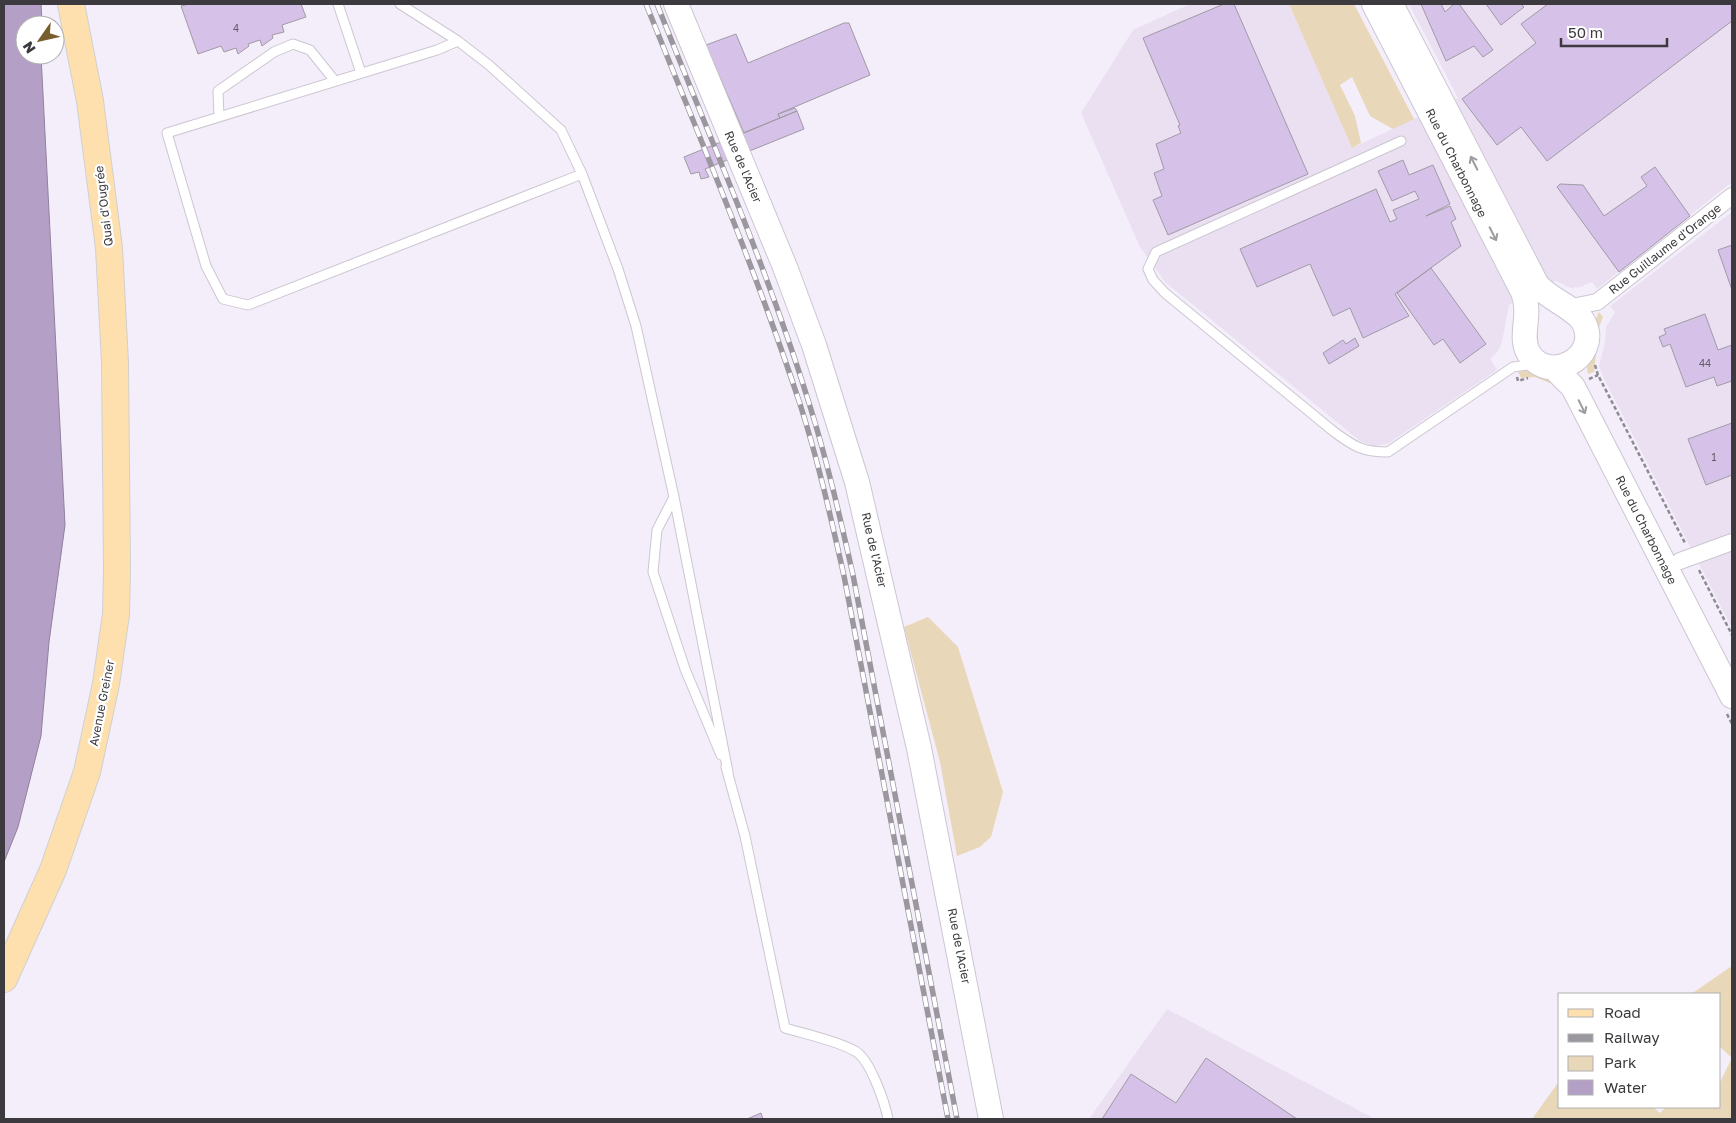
<svg xmlns="http://www.w3.org/2000/svg" width="1736" height="1123" viewBox="0 0 1736 1123" font-family="'Golos Text',sans-serif">
	<rect width="100%" height="100%" fill="#f4eefa"/>
	<path fill="#eae0f2" d="M1190 4H1289L1352 148 1458 98 1409 4H1732V182L1597 289 1592 282 1580 287 1571 288 1556 281 1509 305 1502 342 1498 351 1490 359 1497 370 1389 443 1376 446 1360 441 1165 282 1140 247 1081 113 1133 30Z
		M1732 212V628L1604 379 1599 366 1605 342 1606 327 1615 312 1610 306Z
		M1167 1009 1375 1119H1089Z"/>
	<path fill="#e9d7b9" d="M1289 4H1354L1414 119 1393 129 1370 116 1352 77 1340 85 1355 116 1361 143 1352 148Z
		M1599 312 1603 317 1599 327 1594 372 1588 374C1584 357 1591 328 1599 312Z
		M1528 370 1544 373 1557 386 1535 377 1521 378 1518 372Z
		M928 617 958 647 1003 792 991 837 980 847 957 856 940 762 904 627Z
		M1732 966V1119H1532L1560 1080V1107H1653L1660 1113 1666 1107H1720V1082L1732 1058 1720 1047V994H1691Z"/>
	<path fill="#b49fc6" stroke="#90819d" d="M4 4H41L42 25H25V55H41L65 525 49 642 41 736 18 827 4 862Z"/>
	<path fill="#d6c1e8" stroke="#a09aa5" d="M189 4H301L306 17 282 25 284 32 272 35 273 38 262 46 260 40 248 44 249 46 238 54 236 48 224 52 221 46 198 54 181 6Z
		M1224 4H1234L1308 174 1168 235 1153 200 1162 196 1154 173 1164 169 1156 144 1181 133 1178 126 1180 125 1143 38Z
		M1421 4H1441L1445 12 1454 4H1459L1493 50 1483 57 1474 46 1446 61Z
		M1486 4H1521L1524 7 1501 25Z
		M1548 4H1732V21L1547 161 1521 127 1497 145 1462 99 1536 43 1521 24Z
		M844 23H849L870 75 778 114 780 118 744 133 706 45 736 34 748 63Z
		M795 108 797 111 780 118 778 114Z
		M797 111 804 129 705 169 709 177 701 179 699 172 691 174 684 157Z
		M1403 160 1409 175 1433 165 1450 204 1426 216 1450 206 1456 219 1451 222 1461 246 1395 294 1409 316 1363 338 1350 308 1333 316 1310 264 1257 287 1240 249 1376 189 1390 222 1397 219 1393 210 1419 199 1415 191 1392 201 1378 171Z
		M1655 167 1690 216 1619 272 1557 187 1560 184 1583 185 1604 216 1647 186 1641 177Z
		M1732 245V290L1718 250Z
		M1431 268 1486 344 1460 363 1443 339 1434 345 1397 293Z
		M1705 314 1718 350 1732 345V381L1717 386 1714 377 1686 387 1670 344 1663 347 1659 337 1666 334 1664 329Z
		M1355 338 1359 346 1329 364 1323 353 1343 340 1346 344Z
		M1732 423V475L1706 485 1688 439Z
		M1206 1058 1297 1119H1102L1131 1074 1176 1103Z
		M761 1113 763 1119H747Z"/>
	<g fill="none" stroke-linecap="round" stroke-linejoin="round">
		<g stroke="#ccc6d1" stroke-width="11">
			<path id="service" d="M338 4 361 73
				M400 4 458 41 489 65 561 130 582 174 618 269 636 326 674 497 728 772
				M458 41 437 50 167 133 206 266 223 299 248 305 582 174
				M219 117 218 91 274 52 293 44 310 50 335 81
				M1401 141 1156 252 1148 269 1153 280 1165 293 1333 431C1353 446 1362 452 1388 452L1513 367 1535 364
				M674 497 657 530 653 572 685 669 721 755
				M726 767 745 836 785 1028C805 1034 838 1041 855 1051 870 1059 885 1103 888 1119"/>
		</g>
		<g stroke="#ccc6d1" stroke-width="18">
			<path id="minor" d="M1567 308 1597 302 1732 196
				M1680 561 1732 542"/>
		</g>
		<g stroke="#ccc6d1" stroke-width="26">
			<path id="secondary" d="M676 4 785 267 814 345 857 482 919 748 991 1119
				M1374 4 1523 292C1532 316 1519 334 1528 352 1547 386 1601 358 1584 323 1576 308 1550 300 1537 285L1391 4
				M1554 368 1573 387 1732 696"/>
		</g>
		<g stroke="#d0d0d1" stroke-width="28">
			<path id="primary" d="M4 979 53 870 87 772 106 684 116 614 117 568 115 362 109 248 90 101 71 4"/>
		</g>
		<path stroke="#8f8b93" stroke-width="2.5" stroke-dasharray="4 2.5" stroke-linecap="butt" d="M1595 365 1598 375 1685 543
			M1517 377 1518 381 1528 378
			M1589 379 1598 375
			M1699 570 1732 635
			M1727 714 1732 724"/>
		<use href="#service" stroke="#fff" stroke-width="9"/>
		<use href="#minor" stroke="#fff" stroke-width="16"/>
		<use href="#secondary" stroke="#fff" stroke-width="24"/>
		<use href="#primary" stroke="#fde0ad" stroke-width="26"/>
		<g stroke="#9b979f" stroke-width="5.5">
			<path id="rail" d="M646 4C699 136 755 268 800 404 818 460 831 518 844 576L948 1119
				M657 4C709 136 767 267 809 403 827 460 840 517 853 575L957 1119"/>
		</g>
		<use href="#rail" stroke="#fff" stroke-width="4" stroke-dasharray="11" stroke-linecap="butt"/>
	</g>
	<defs><path id="oneway-shaft" d="M-6 0H5M1.5-3L5.5 0L1.5 3" fill="none" stroke-width="1.6" stroke-linecap="round" stroke-linejoin="round" transform="scale(1.25)"/></defs>
	<g stroke="#9e9c9e">
		<use href="#oneway-shaft" transform="translate(1474 163) rotate(-117)"/>
		<use href="#oneway-shaft" transform="translate(1493 234) rotate(63)"/>
		<use href="#oneway-shaft" transform="translate(1582 407) rotate(64)"/>
	</g>
	<g text-anchor="middle" stroke-width="4.5" stroke-linejoin="round" paint-order="stroke">
		<g font-size="10" fill="#625c68">
			<text x="236" y="32">4</text>
			<text x="1705" y="367">44</text>
			<text x="1714" y="461">1</text>
		</g>
		<g font-size="12" fill="#3c3a3e" stroke="#fff">
			<text transform="translate(1456 163) rotate(63)" y="4">Rue du Charbonnage</text>
			<text transform="translate(743 167) rotate(67)" y="4">Rue de l'Acier</text>
			<text transform="translate(104 206) rotate(-97)" y="4">Quai d'Ougrée</text>
			<text transform="translate(1665 249) rotate(-38)" y="4">Rue Guillaume d'Orange</text>
			<text transform="translate(1646 530) rotate(63)" y="4">Rue du Charbonnage</text>
			<text transform="translate(874 550) rotate(77)" y="4">Rue de l'Acier</text>
			<text transform="translate(102 703) rotate(-79)" y="4">Avenue Greiner</text>
			<text transform="translate(959 946) rotate(79)" y="4">Rue de l'Acier</text>
		</g>
	</g>
	<rect width="1736" height="1123" fill="none" stroke="#3c3a3e" stroke-width="10"/>
	<rect x="1558" y="993" width="162" height="115" fill="#ffffff" stroke="#b1b0b2"/>
	<rect x="1568" y="1009" width="25" height="8" fill="#fde0ad" stroke="#b1b0b2"/>
	<text x="1604" y="1018" font-size="15" fill="#3c3a3e">Road</text>
	<rect x="1568" y="1034" width="25" height="8" fill="#9b979f" stroke="#b1b0b2"/>
	<text x="1604" y="1043" font-size="15" fill="#3c3a3e">Railway</text>
	<rect x="1568" y="1056" width="25" height="15" fill="#e9d7b9" stroke="#b1b0b2"/>
	<text x="1604" y="1068" font-size="15" fill="#3c3a3e">Park</text>
	<rect x="1568" y="1080" width="25" height="15" fill="#b49fc6" stroke="#b1b0b2"/>
	<text x="1604" y="1093" font-size="15" fill="#3c3a3e">Water</text>
	<g transform="translate(40 40) rotate(236)"><circle r="24" fill="#ffffff" stroke="#b1b0b2"/>
	<path d="M0-4L9 19L0 12L-9 19Z" fill="#785e2f"/>
	<text y="-8" font-size="14" font-weight="bold" text-anchor="middle" fill="#3c3a3e">N</text>
	</g>
	<path d="M1561 38v8h106v-8" fill="none" stroke="#3c3a3e" stroke-width="2.5"/>
	<text x="1568" y="38" font-size="15" fill="#3c3a3e" stroke="#ffffff" stroke-width="4" paint-order="stroke">50 m</text>
</svg>
